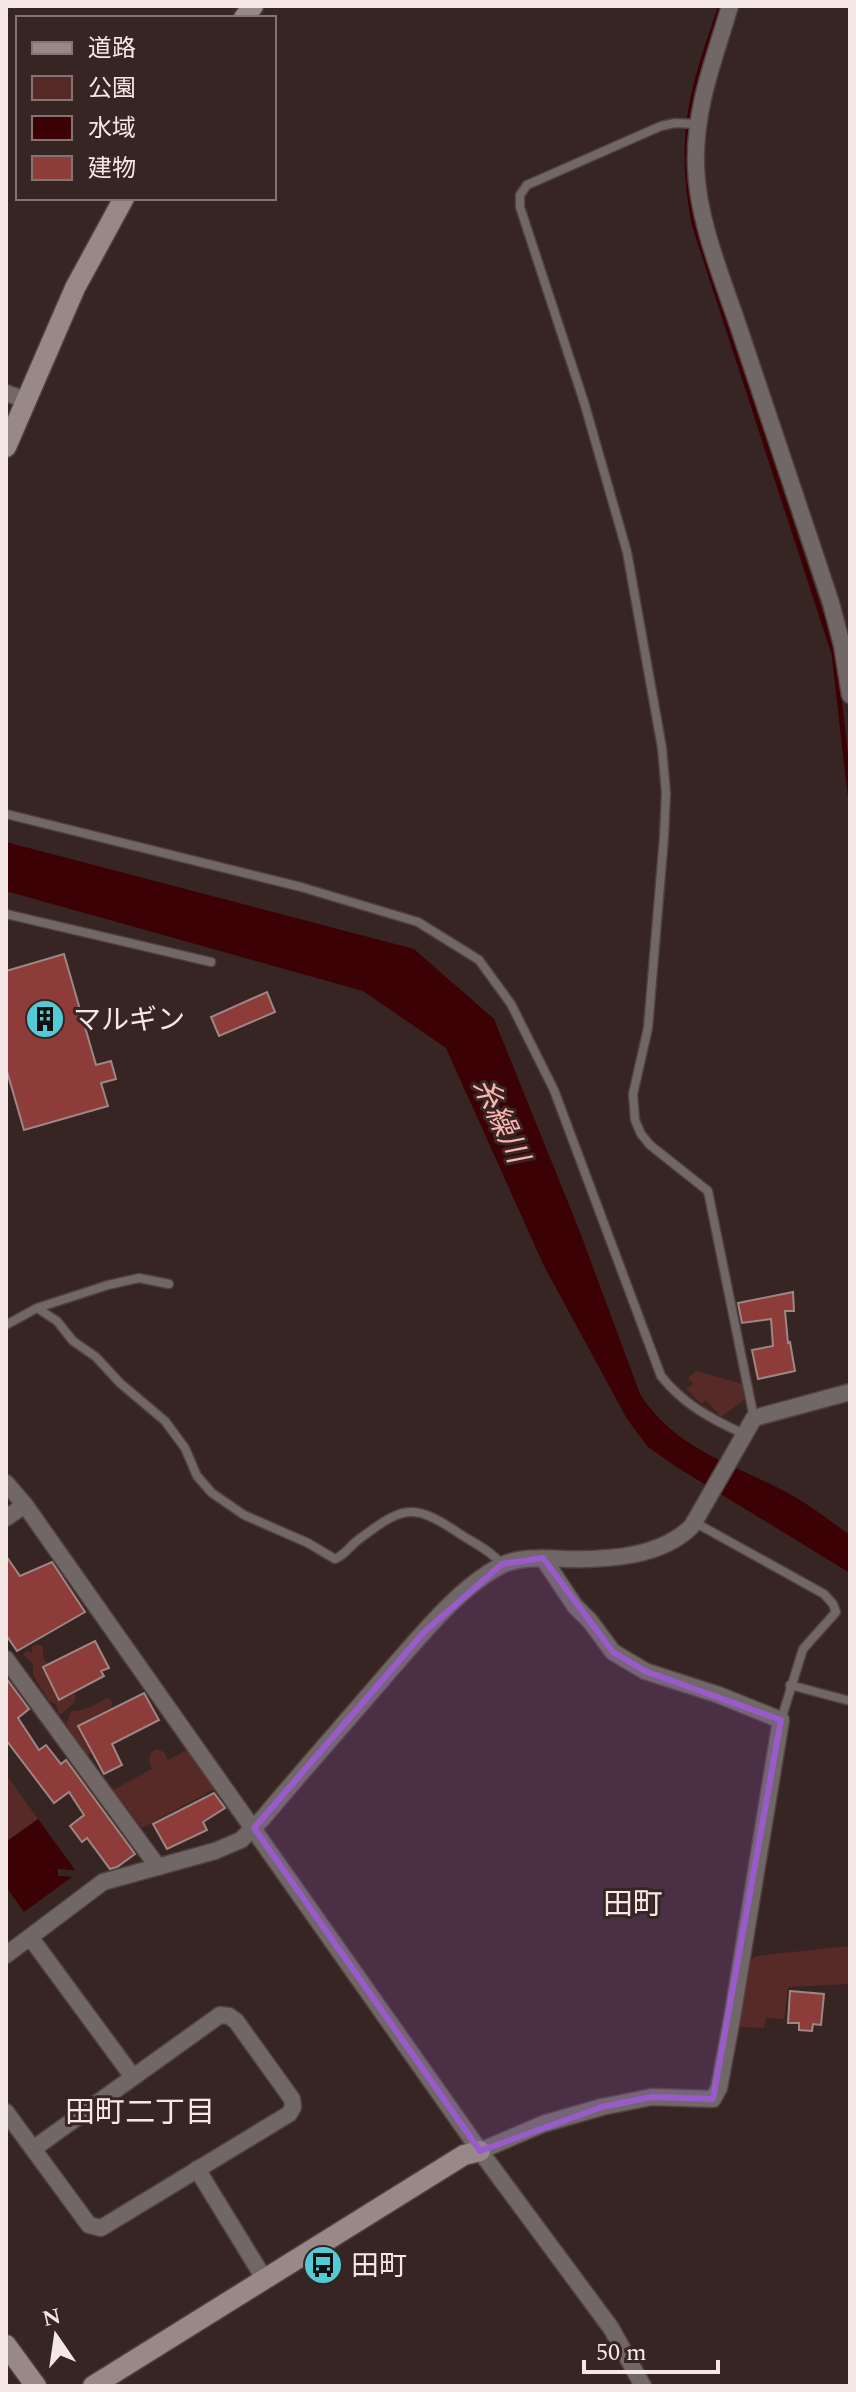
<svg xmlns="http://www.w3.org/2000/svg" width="856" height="2392" viewBox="0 0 856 2392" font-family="Spectral,'Noto Sans JP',serif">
	<rect width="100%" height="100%" fill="#372524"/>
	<path fill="#572927" d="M696 1371 743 1384 744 1400 721 1417 706 1400 702 1404 686 1389 693 1384 688 1378Z
		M37 1645 43 1646V1658L48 1664 42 1667 59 1700 76 1693 74 1703 61 1714 58 1713 56 1704 49 1701 33 1675V1665L23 1654 27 1651 32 1653V1646Z
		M107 1698 112 1701V1707L78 1725 91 1753 86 1757 80 1751V1743L77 1742 66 1723 72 1711C85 1711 96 1704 107 1698Z
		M156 1749 164 1752 168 1760 189 1749 216 1788 142 1828 113 1790 152 1769 149 1760 152 1752Z
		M6 1774 38 1819 6 1842Z
		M849 1946 850 1984 788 1987 784 2019 766 2018 764 2028 739 2027 751 1960 756 1956Z"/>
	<path fill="#3b0105" d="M6 842 414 949 494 1019 580 1232 640 1394C676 1450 732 1463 788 1493 810 1505 830 1521 850 1535V1573L675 1466 648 1447 627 1419 544 1266 446 1048 363 991 6 891Z
		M38 1819 75 1870 58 1869V1876L72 1877 24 1912 6 1887V1842Z"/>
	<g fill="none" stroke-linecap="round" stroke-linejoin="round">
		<path stroke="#3b0105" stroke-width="5" d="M721 6C692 88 677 136 694 224L834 654 850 794"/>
	</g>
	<path fill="#8d3c3a" stroke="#9d8785" stroke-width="2" d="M64 954 96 1065 111 1061 116 1079 101 1083 108 1106 24 1130 6 1068V971Z
		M267 992 275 1012 219 1036 211 1017Z
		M793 1292 794 1311H785L788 1343 790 1342 795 1371 758 1379 752 1350 773 1346 771 1319 742 1323 738 1303Z
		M6 1556 20 1576 52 1562 85 1612 17 1651 6 1635Z
		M95 1641 109 1668 101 1671 104 1676 59 1700 43 1667Z
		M6 1678 29 1709 18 1718 39 1750 46 1745 61 1764 66 1760 135 1854 117 1867 110 1869 87 1838 82 1842 70 1826 84 1815 69 1792 54 1803 6 1740Z
		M144 1693 159 1720 112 1744 122 1765 104 1774 78 1726Z
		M214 1793 225 1808 203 1822 207 1830 167 1849 153 1824Z
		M790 1991 824 1994 821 2025 813 2024 812 2031 799 2030V2023H788Z"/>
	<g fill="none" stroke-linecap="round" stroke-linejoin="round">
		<g stroke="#51403f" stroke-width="11">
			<path id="lane" d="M698 124 675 123 661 126 527 185 520 195V207L584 402 627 552 662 748 666 793 664 837 648 1028 633 1094 635 1120 641 1134 650 1145 708 1191 754 1418
				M6 814 301 887 418 922 479 960 511 1004 554 1090 661 1376C683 1404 711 1419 744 1434
				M6 914 211 962
				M37 1308 108 1285 139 1278 169 1284
				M6 1325 37 1308 57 1321 73 1341 96 1357 120 1383 165 1421 185 1448 197 1476 212 1493 244 1515 308 1543 335 1559C345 1555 350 1546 358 1540 401 1508 411 1501 457 1532 473 1543 490 1550 502 1564
				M694 1522 824 1594 833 1604 836 1612 803 1649 781 1720
				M790 1685 850 1701"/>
		</g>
		<g stroke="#51403f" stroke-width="19">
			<path id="street" d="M730 6C714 60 694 109 696 166 697 219 723 280 740 331 770 421 801 512 831 603L842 645 850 695
				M6 393 26 400
				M6 1483 25 1505 480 2151 611 2328 643 2386
				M6 1518 25 1505
				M6 1659 158 1867
				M30 1937 133 2077
				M6 1955 103 1882 215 1851 241 1840 263 1818C303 1770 345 1723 386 1675 418 1639 457 1589 500 1566 518 1556 547 1558 566 1559 609 1560 661 1557 692 1526L754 1418 850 1392
				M6 2112 89 2225 101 2228 289 2114 293 2107 292 2099 236 2021 229 2016 220 2015 33 2149
				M480 2151 543 2124 602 2107 652 2097 713 2099 719 2088 732 2018 781 1720 719 1695 645 1671 613 1652 590 1621 575 1606 543 1558
				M197 2169 265 2280"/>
		</g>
		<g stroke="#51403f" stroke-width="23">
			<path id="secondary" d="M244 18 253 6
				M6 447 75 288 124 198
				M6 2345 36 2386
				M93 2386 464 2155 480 2151"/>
		</g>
		<use href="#lane" stroke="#706766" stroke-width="8"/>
		<use href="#street" stroke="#706766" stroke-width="16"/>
		<use href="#secondary" stroke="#988988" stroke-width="20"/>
	</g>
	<path fill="#995bc9" fill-opacity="0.2" stroke="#995bc9" stroke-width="6" stroke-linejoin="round" d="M543 1558 613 1652 645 1671 781 1720 713 2099 652 2097 602 2107 480 2151 254 1828 424 1632 502 1564Z"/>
	<defs>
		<g id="building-disc" transform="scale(2)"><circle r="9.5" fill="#52cbd7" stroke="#372524"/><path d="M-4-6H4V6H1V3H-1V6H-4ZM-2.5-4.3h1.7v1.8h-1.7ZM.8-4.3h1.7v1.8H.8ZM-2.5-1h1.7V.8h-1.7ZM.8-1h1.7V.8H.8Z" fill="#111"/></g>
		<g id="bus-disc" transform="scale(2)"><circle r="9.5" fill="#52cbd7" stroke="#372524"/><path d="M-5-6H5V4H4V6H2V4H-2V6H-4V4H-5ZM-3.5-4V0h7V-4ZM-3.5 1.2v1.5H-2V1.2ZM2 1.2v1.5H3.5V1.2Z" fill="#111"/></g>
	</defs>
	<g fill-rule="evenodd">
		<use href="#building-disc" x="45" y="1019"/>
		<use href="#bus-disc" x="323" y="2265"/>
	</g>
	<g text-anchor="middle" stroke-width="6" stroke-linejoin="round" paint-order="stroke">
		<g font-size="28" fill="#f4e7e6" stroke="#372524" text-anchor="start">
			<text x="73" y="1029">マルギン</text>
			<text x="351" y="2275">田町</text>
		</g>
		<g font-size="30" font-style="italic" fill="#f9b2ac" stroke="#372524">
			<text transform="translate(501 1120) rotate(65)" y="10">糸繰川</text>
		</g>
		<g font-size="30" fill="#f4e7e6" stroke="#372524">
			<text x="633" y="1914">田町</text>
			<text x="140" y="2122">田町二丁目</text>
		</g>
	</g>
	<rect width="856" height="2392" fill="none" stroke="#f4e7e6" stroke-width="16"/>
	<rect x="16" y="16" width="260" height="184" fill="#372524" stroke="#837372" stroke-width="2"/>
	<rect x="32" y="42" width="40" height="12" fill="#988988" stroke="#837372" stroke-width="2"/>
	<text x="88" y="56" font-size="24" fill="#f4e7e6">道路</text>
	<rect x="32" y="76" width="40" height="24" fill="#572927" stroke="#837372" stroke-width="2"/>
	<text x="88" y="96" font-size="24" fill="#f4e7e6">公園</text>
	<rect x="32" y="116" width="40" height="24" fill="#3b0105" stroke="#837372" stroke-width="2"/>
	<text x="88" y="136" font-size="24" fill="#f4e7e6">水域</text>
	<rect x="32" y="156" width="40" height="24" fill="#8d3c3a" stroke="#837372" stroke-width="2"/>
	<text x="88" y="176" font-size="24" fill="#f4e7e6">建物</text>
	<g transform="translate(56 2336) rotate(347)" stroke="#372524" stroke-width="6" paint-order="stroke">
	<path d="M0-6L14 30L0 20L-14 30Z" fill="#f4e7e6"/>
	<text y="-12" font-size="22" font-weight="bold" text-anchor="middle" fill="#f4e7e6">N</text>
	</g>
	<path d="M584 2360v12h134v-12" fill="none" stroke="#f4e7e6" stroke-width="4"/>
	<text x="596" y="2360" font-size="24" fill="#f4e7e6" stroke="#372524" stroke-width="6" paint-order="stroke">50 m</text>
</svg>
